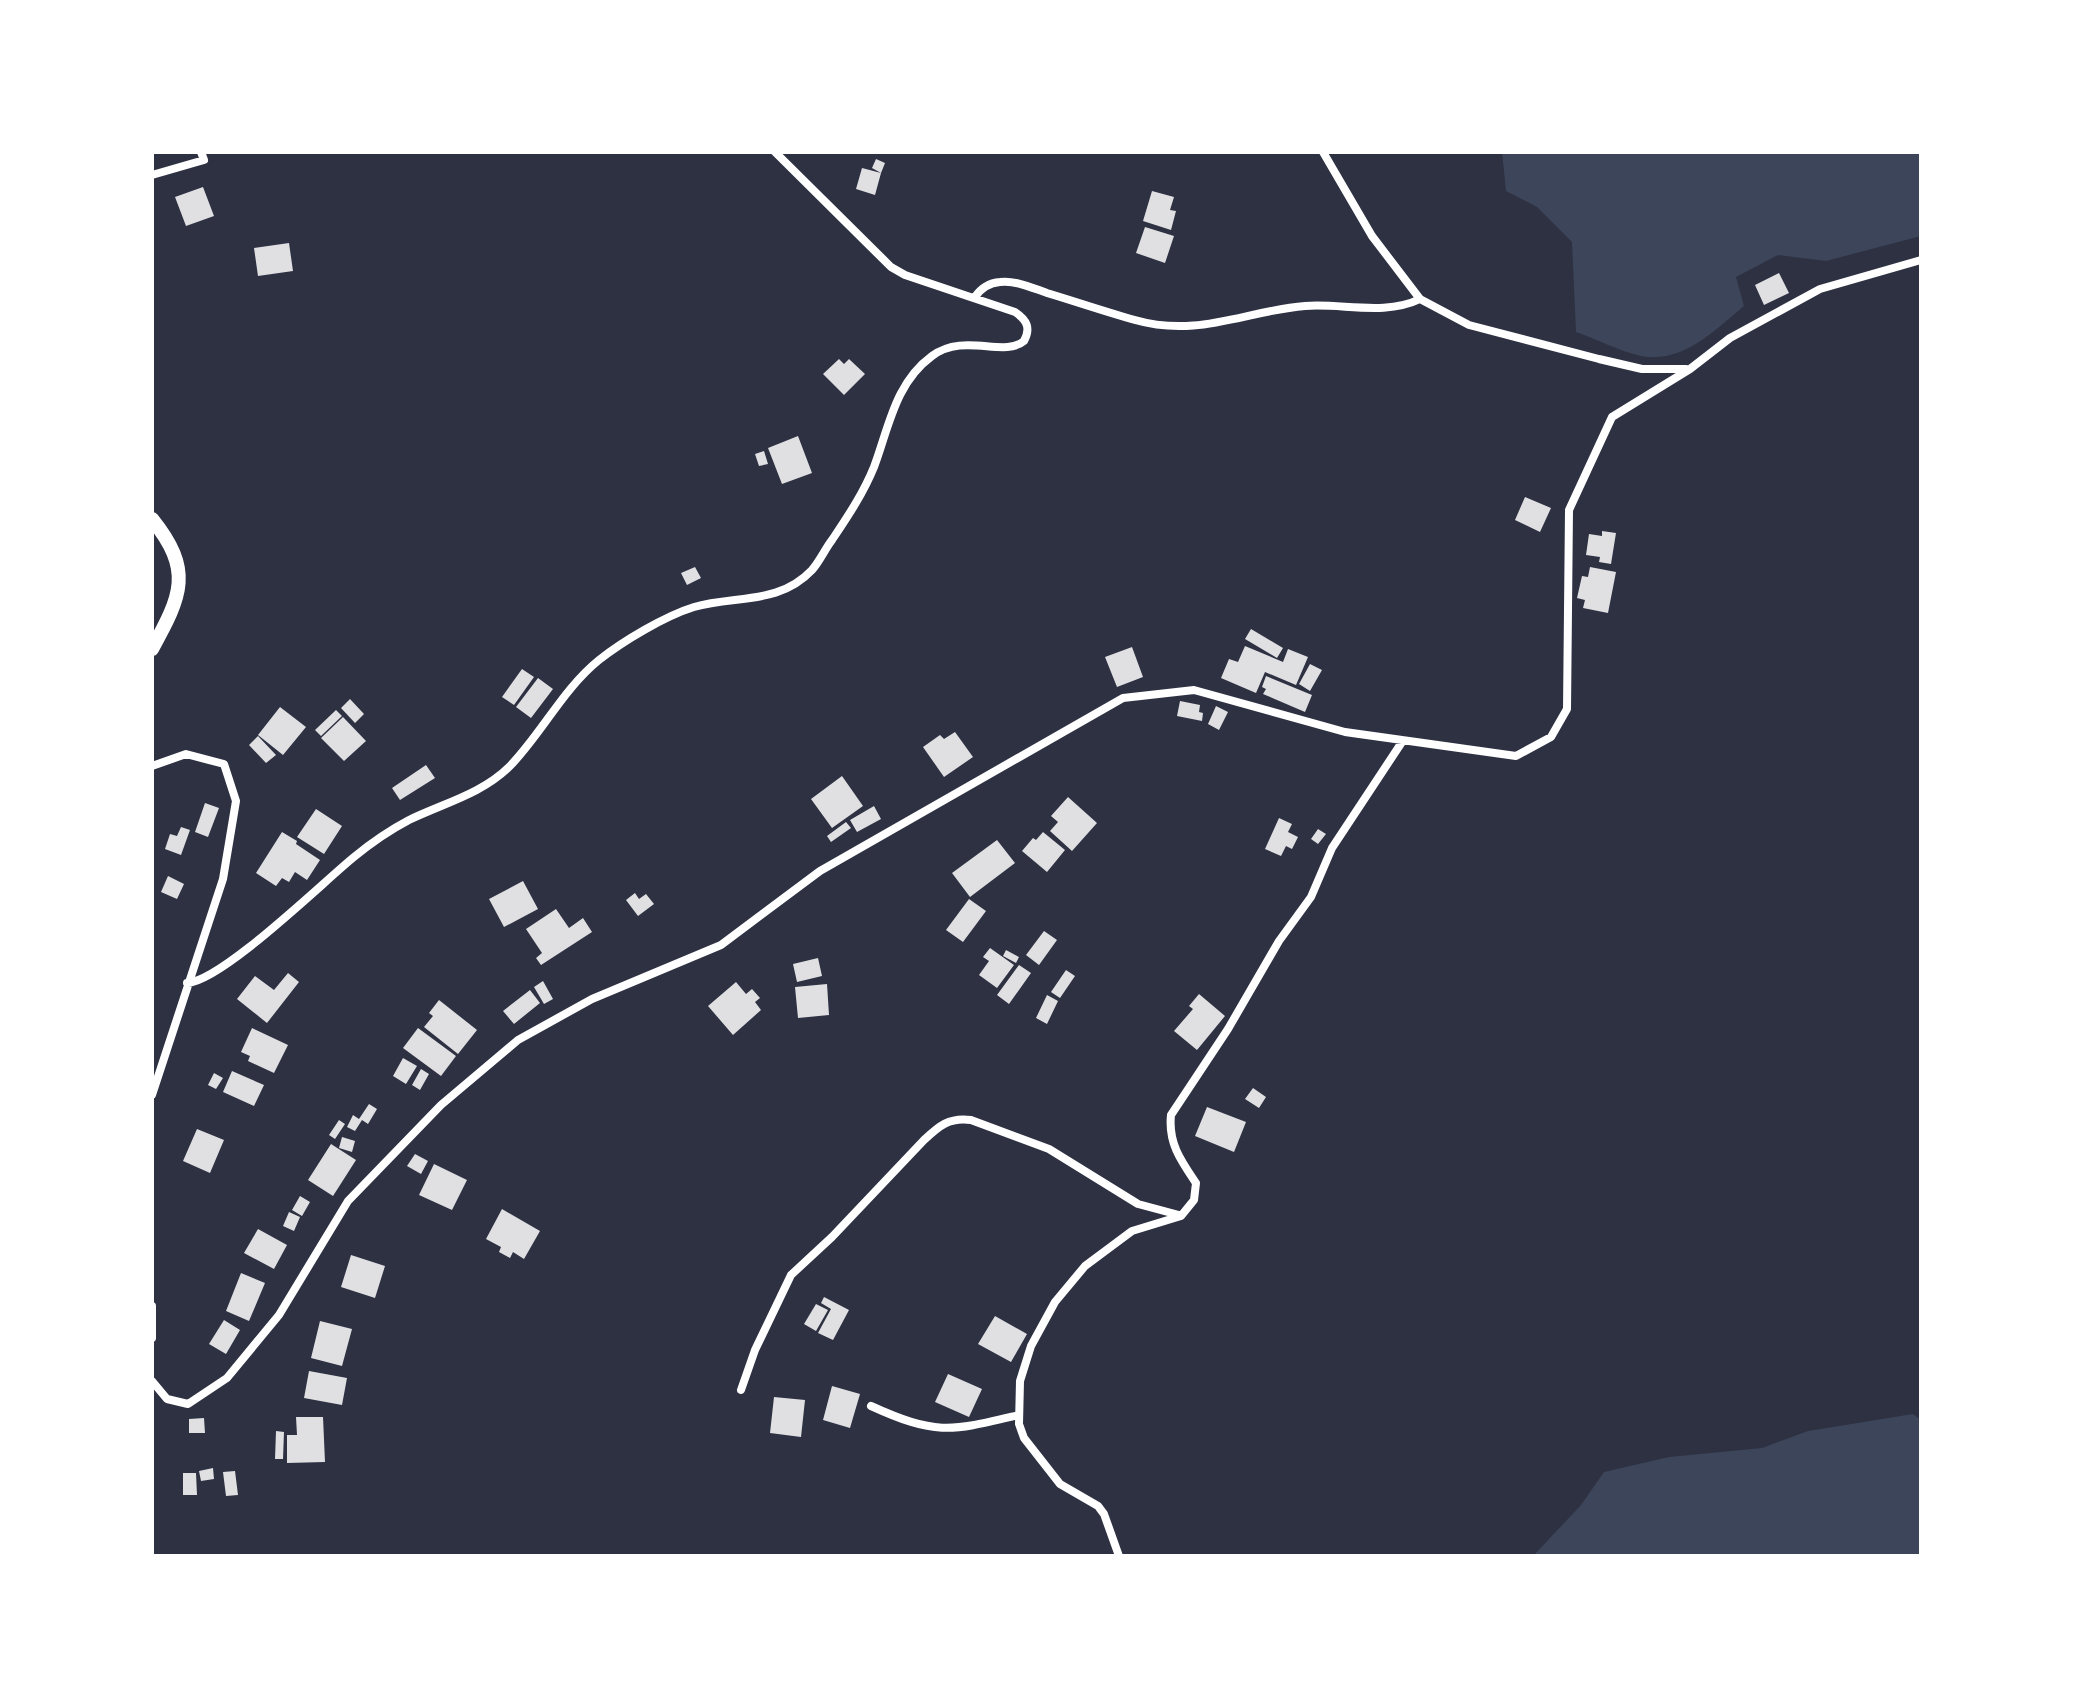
<svg xmlns="http://www.w3.org/2000/svg" width="2073" height="1708" viewBox="0 0 2073 1708" font-family="'Golos Text',sans-serif">
	<rect width="100%" height="100%" fill="#2d3142"/>
	<path fill="#3c4559" d="M1502 152H1921V236L1826 261 1778 255 1736 277 1744 306C1715 330 1683 364 1641 356 1619 351 1596 339 1576 332L1572 242 1537 207 1506 191Z
		M1913 1414 1921 1420V1556H1533L1581 1505 1604 1472 1669 1457 1762 1448 1808 1431Z"/>
	<path fill="#e0e0e3" d="M876 159 885 163 881 173 872 168Z
		M862 168 881 173 875 195 856 189Z
		M203 187 214 216 186 226 175 197Z
		M1152 191 1174 197 1170 210 1176 211 1171 230 1143 221Z
		M1145 227 1174 236 1165 263 1136 253Z
		M289 243 293 271 258 276 254 248Z
		M1779 273 1789 293 1764 305 1755 285Z
		M839 359 844 364 849 359 865 374 844 395 823 374Z
		M798 436 812 473 782 484 768 448Z
		M764 451 768 464 759 466 755 454Z
		M1525 497 1551 508 1540 532 1515 520Z
		M1602 531 1616 533 1611 564 1599 562 1600 557 1586 555 1589 534 1602 536Z
		M695 567 701 578 687 585 681 573Z
		M1590 567 1616 572 1608 613 1583 608 1585 600 1577 598 1582 576 1588 577Z
		M1251 629 1283 648 1277 658 1245 639Z
		M1245 646 1283 662 1288 649 1308 657 1296 685 1265 672 1256 693 1221 678 1229 659 1238 662Z
		M1132 647 1143 677 1117 687 1105 657Z
		M1310 664 1322 670 1310 691 1299 684Z
		M522 669 534 677 514 705 502 697Z
		M1266 676 1312 695 1305 712 1263 694 1266 689 1262 687Z
		M538 678 553 689 531 718 516 707Z
		M350 699 364 714 355 723 341 708Z
		M1180 701 1200 705 1199 712 1203 713 1202 721 1177 716Z
		M1216 706 1228 712 1219 730 1208 724Z
		M280 707 306 727 283 755 258 735Z
		M336 710 342 716 321 736 315 730Z
		M343 717 366 741 344 761 321 738Z
		M955 732 973 757 944 777 923 747 940 735 944 739Z
		M258 736 276 755 266 763 249 745Z
		M426 765 435 778 400 800 392 788Z
		M842 776 863 806 832 828 811 799Z
		M1068 797 1097 823 1072 851 1050 831 1058 822 1051 816Z
		M205 803 219 808 208 837 195 832Z
		M874 806 881 819 857 832 850 820Z
		M316 809 342 826 324 854 297 837Z
		M1279 818 1292 824 1288 832 1298 837 1292 849 1286 846 1281 856 1265 849Z
		M846 822 851 828 831 842 827 836Z
		M181 827 190 830 181 855 165 849 170 834 177 836Z
		M1318 829 1326 834 1318 844 1311 839Z
		M282 832 297 841 296 844 320 860 307 880 295 872 289 882 282 878 276 886 256 873Z
		M1043 832 1065 850 1047 872 1022 851 1033 838 1036 840Z
		M997 840 1015 863 970 897 952 873Z
		M168 876 184 884 177 899 161 892Z
		M523 881 538 909 504 927 489 899Z
		M635 893 639 899 646 894 654 904 638 916 626 900Z
		M969 899 986 911 963 942 946 930Z
		M556 909 569 928 583 918 592 932 541 965 536 958 542 953 526 929Z
		M1044 931 1057 940 1039 965 1026 955Z
		M990 948 1014 965 997 988 979 975 989 961 983 957Z
		M1006 950 1019 957 1016 963 1003 956Z
		M818 958 822 976 797 982 793 964Z
		M1019 965 1031 973 1009 1004 997 995Z
		M1066 970 1075 976 1060 998 1051 992Z
		M288 973 299 982 267 1023 237 999 255 976 274 990Z
		M543 981 553 999 544 1004 534 987Z
		M736 982 746 994 752 989 760 998 755 1002 761 1010 733 1035 708 1006Z
		M827 984 829 1015 798 1018 795 987Z
		M530 990 540 1003 514 1024 503 1011Z
		M1199 994 1225 1016 1197 1050 1174 1031 1193 1009 1189 1006Z
		M1047 995 1058 1001 1047 1024 1036 1018Z
		M439 1000 477 1030 458 1054 424 1027 433 1016 429 1013Z
		M252 1028 288 1045 274 1073 248 1061 250 1056 241 1052Z
		M418 1028 456 1056 441 1076 403 1048Z
		M403 1058 417 1066 406 1084 393 1076Z
		M421 1069 429 1074 420 1090 412 1085Z
		M232 1071 264 1085 254 1106 223 1092Z
		M214 1073 223 1078 216 1089 208 1085Z
		M1253 1088 1266 1097 1259 1108 1245 1099Z
		M369 1104 377 1109 368 1124 362 1120 355 1131 347 1127 353 1115 359 1119Z
		M1207 1107 1246 1122 1234 1152 1195 1136Z
		M339 1120 345 1124 335 1139 329 1135Z
		M197 1129 224 1140 210 1173 183 1161Z
		M342 1137 355 1141 352 1152 339 1148Z
		M331 1144 356 1160 333 1196 308 1180Z
		M415 1154 428 1161 421 1174 407 1166Z
		M434 1164 467 1180 452 1210 419 1195Z
		M300 1196 310 1202 302 1216 292 1210Z
		M502 1209 540 1231 524 1259 513 1252 510 1258 499 1252 501 1247 486 1239Z
		M289 1212 300 1217 294 1231 283 1226Z
		M258 1229 287 1245 274 1269 244 1253Z
		M351 1255 385 1266 375 1298 341 1287Z
		M241 1273 265 1283 249 1321 226 1311Z
		M824 1297 849 1310 833 1340 818 1333 831 1309 821 1303Z
		M816 1304 828 1310 816 1331 804 1324Z
		M995 1316 1027 1334 1011 1362 978 1344Z
		M224 1320 240 1330 226 1354 209 1344Z
		M320 1321 352 1329 342 1366 311 1358Z
		M309 1371 347 1378 342 1405 304 1398Z
		M948 1374 982 1389 969 1417 935 1402Z
		M832 1386 860 1394 850 1428 823 1420Z
		M774 1397 805 1400 801 1437 770 1433Z
		M296 1417H323L325 1462 287 1463V1435H297Z
		M204 1418 205 1433H189V1419Z
		M276 1431 284 1432 283 1459H275Z
		M213 1468 214 1479 201 1481 199 1471Z
		M235 1471 238 1495 226 1496 223 1472Z
		M183 1473H196L197 1495H183Z"/>
	<g fill="none" stroke-linecap="round" stroke-linejoin="round">
		<path stroke="#fff" stroke-width="8" d="M1323 152 1372 236 1420 299 1469 325 1599 359 1642 369H1686
			M152 175 204 160 201 152
			M975 297C981 288 988 283 1000 282 1016 280 1032 288 1047 293 1077 302 1106 312 1135 320 1198 338 1245 311 1305 306 1342 303 1385 316 1420 299
			M152 766 186 754 224 764 236 801 223 879 152 1095
			M187 983C222 981 322 883 354 857 371 843 390 830 409 820 444 803 482 794 510 766 542 733 563 689 599 660 623 641 665 616 694 607 736 595 779 605 812 570 820 561 825 549 832 540 848 516 863 494 874 467 889 427 895 383 932 356 964 332 1004 358 1024 341 1031 328 1027 320 1015 312L905 275 891 267 775 152
			M152 1306V1338
			M152 1381 167 1399 188 1404 227 1378 279 1315 348 1201 441 1105 518 1040 592 999 721 945 820 871 1123 698 1194 690 1345 732 1516 756 1551 737 1567 709 1569 510 1612 417 1690 369 1730 338 1820 289 1921 260
			M741 1390 755 1350 791 1275 832 1237 924 1140C939 1126 949 1117 971 1120L1049 1149 1138 1204 1179 1215
			M871 1406C937 1436 951 1431 1019 1415
			M1119 1556 1104 1514 1098 1506 1060 1484 1024 1438 1019 1424 1020 1381 1031 1346 1055 1302 1085 1266 1132 1231 1181 1216 1194 1200 1196 1183C1181 1161 1168 1143 1171 1115L1228 1029 1279 941 1311 897 1332 848 1402 742"/>
		<path stroke="#fff" stroke-width="14" d="M152 519C193 570 182 595 152 649"/>
	</g>
	<rect width="2073" height="1708" fill="none" stroke="#ffffff" stroke-width="308"/>
</svg>
